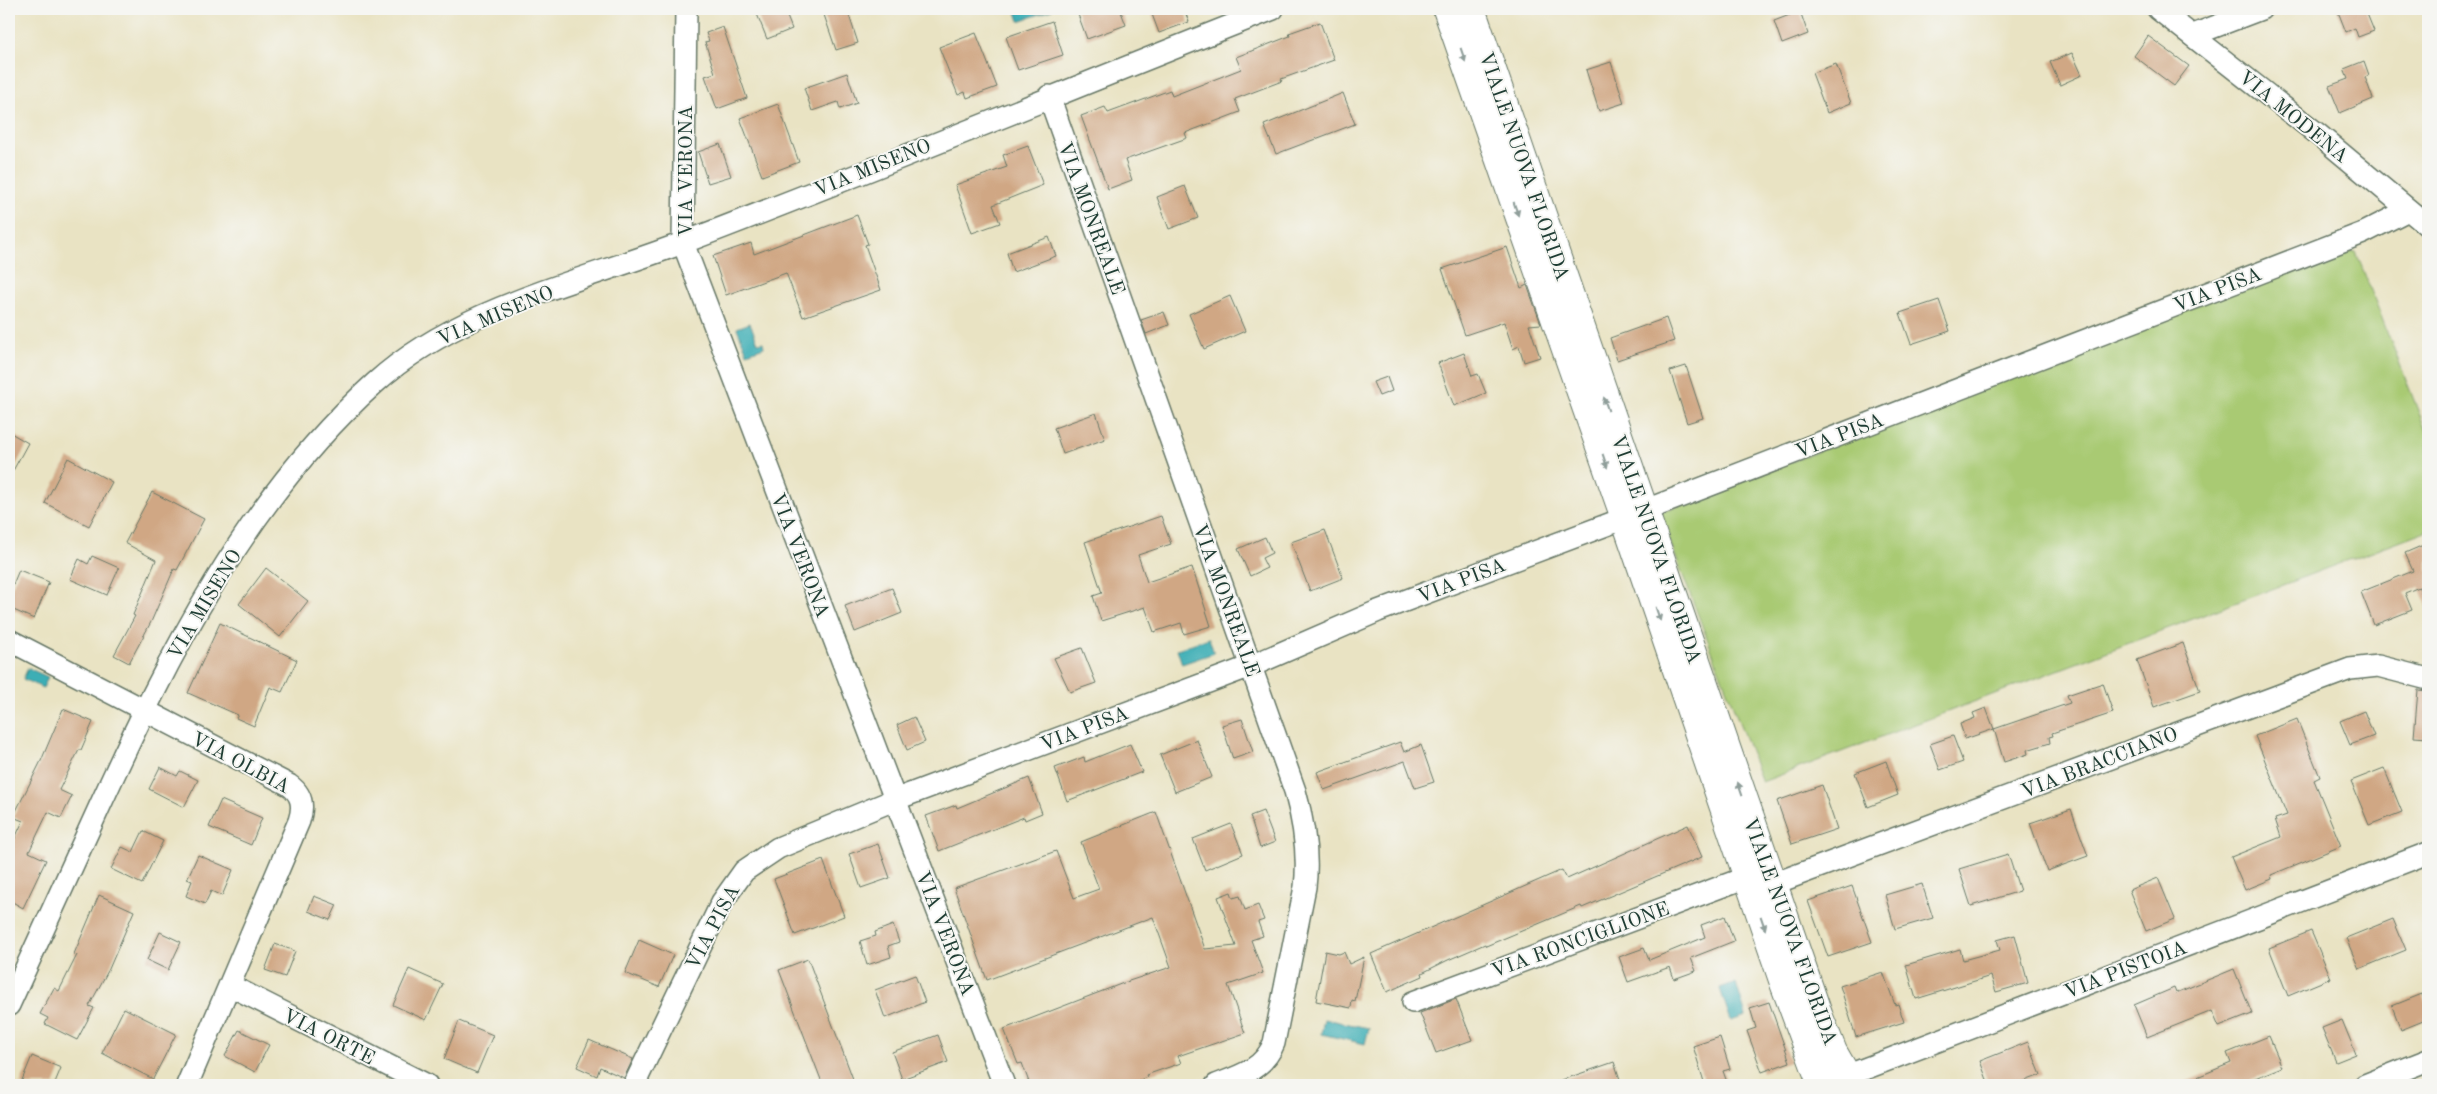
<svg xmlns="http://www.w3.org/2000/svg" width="2437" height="1094" viewBox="0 0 2437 1094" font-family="'Old Standard TT',serif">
	<rect width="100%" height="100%" fill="#f6f6f2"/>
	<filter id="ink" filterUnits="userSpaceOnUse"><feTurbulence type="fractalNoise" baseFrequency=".02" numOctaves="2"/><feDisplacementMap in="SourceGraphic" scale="10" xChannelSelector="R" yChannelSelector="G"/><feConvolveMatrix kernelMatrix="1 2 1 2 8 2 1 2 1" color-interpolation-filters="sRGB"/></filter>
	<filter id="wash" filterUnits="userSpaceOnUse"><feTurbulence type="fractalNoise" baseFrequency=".0096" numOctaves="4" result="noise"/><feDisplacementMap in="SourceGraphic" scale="20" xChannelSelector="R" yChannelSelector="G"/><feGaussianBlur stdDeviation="1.12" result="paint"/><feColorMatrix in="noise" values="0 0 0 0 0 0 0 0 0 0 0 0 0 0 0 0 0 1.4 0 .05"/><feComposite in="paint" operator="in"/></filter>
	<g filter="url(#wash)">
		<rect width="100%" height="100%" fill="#e9e3c3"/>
		<path fill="#a9ca73" stroke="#648454" d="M2342 249 2356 252 2428 436V530L1762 782 1659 513Z"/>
		<path fill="#3daeb5" stroke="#2e7674" d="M1015 9H1052V10L1019 21Z
			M750 323 758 343 763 342 764 347 747 353 737 328Z
			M1209 638 1214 653 1182 664 1177 649Z
			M28 668 48 677 43 688 23 679Z
			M1736 983 1746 1016 1731 1021 1720 989Z
			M1324 1019 1369 1028 1365 1044 1321 1034Z"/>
		<g id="blocks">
			<path fill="#d0a784" d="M755 9H784L792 29 767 39Z
				M822 9H847L858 43 836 50Z
				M1076 9H1120L1126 25 1087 39Z
				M1150 9H1184L1189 22 1159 33Z
				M2337 9H2365L2374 31 2358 37 2355 28 2346 32Z
				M1800 11 1808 34 1782 44 1774 21Z
				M1052 21 1063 55 1018 70 1006 37Z
				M1320 22 1334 60 1281 79 1282 81 1235 99 1240 112 1185 133 1187 138 1125 160 1132 180 1108 189 1081 116 1105 107 1108 113 1170 90 1172 96 1241 69 1236 57 1290 36 1289 33Z
				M723 27 747 98 717 109 705 76 715 73 705 42 709 41 706 33Z
				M976 33 997 87 967 98 965 92 958 95 939 47Z
				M2148 36 2189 66 2174 86 2134 56Z
				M2072 53 2082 75 2060 85 2050 62Z
				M2364 61 2369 75 2365 77 2373 99 2340 113 2329 86 2348 79 2344 69Z
				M1611 62 1624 103 1599 111 1586 70Z
				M1836 64 1851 103 1827 113 1812 73Z
				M847 73 857 103 840 109 838 102 812 111 804 88Z
				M1343 93 1355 124 1276 154 1264 125Z
				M778 104 799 162 762 176 740 118Z
				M720 144 731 176 708 183 698 152Z
				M1028 146 1043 185 993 205 1000 223 972 233 955 185 1007 167 1003 155Z
				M1185 186 1198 218 1169 229 1157 197Z
				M857 215 868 244 865 245 881 290 803 317 786 273 726 295 713 256 751 243 754 254Z
				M1049 237 1056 256 1013 272 1007 253Z
				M1507 247 1521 288 1527 285 1541 324 1529 325 1540 357 1524 362 1519 346 1513 349 1504 322 1465 335 1442 269Z
				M1230 296 1245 331 1204 349 1189 314Z
				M1939 300 1950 331 1911 344 1900 313Z
				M1164 312 1169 325 1146 334 1141 320Z
				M1666 318 1674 341 1617 360 1610 338Z
				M1464 353 1472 376 1478 374 1486 393 1454 406 1438 363Z
				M1686 366 1703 418 1687 423 1670 371Z
				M1387 377 1392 391 1379 396 1373 382Z
				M1096 413 1105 439 1063 454 1054 428Z
				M9 432 28 443 9 478Z
				M68 458 112 482 89 526 45 503Z
				M152 492 204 519 177 570 174 569 151 622 129 663 114 655 135 616 133 615 156 560 125 543Z
				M1161 516 1171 544 1138 555 1147 582 1192 567 1211 626 1184 634 1181 623 1154 632 1145 607 1101 621 1093 596 1102 593 1085 542Z
				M1325 530 1343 578 1310 591 1291 542Z
				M1265 537 1272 553 1262 558 1267 568 1250 576 1238 549Z
				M2428 543V608L2419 587 2405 593 2412 610 2374 625 2361 592 2413 571 2405 553Z
				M92 556 119 568 107 595 70 579 79 559 88 564Z
				M266 568 308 601 280 637 239 604Z
				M19 570 49 582 34 619 9 608V594Z
				M892 588 902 613 855 632 845 606Z
				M220 623 297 660 282 692 270 687 254 726 236 718 238 715 188 693Z
				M2183 643 2200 691 2154 707 2137 660Z
				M1082 648 1096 683 1070 692 1054 658Z
				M2103 683 2113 713 2052 733 2053 736 2049 737 2050 743 2027 750 2028 754 2004 762 1994 729 2070 703 2067 695Z
				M2418 690 2428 691V738L2414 737Z
				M1986 708 1994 729 1965 739 1960 724 1975 718 1973 713Z
				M63 709 93 722 81 750H79L59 790 72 796 61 818 48 812 29 852 46 860 23 908 9 900V851L23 821 13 817 41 761Z
				M2364 711 2374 736 2350 745 2340 721Z
				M914 717 925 742 907 750 897 725Z
				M1242 719 1253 752 1233 759 1222 725Z
				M2297 719 2320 777 2314 780 2341 846 2271 875 2272 879 2245 890 2231 857 2281 837 2275 819 2287 815 2255 736Z
				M1953 736 1963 762 1940 770 1930 744Z
				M1197 740 1212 777 1175 792 1160 755Z
				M1400 742 1404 752 1421 745 1434 782 1415 788 1405 761 1324 790 1317 772Z
				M1130 744 1142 772 1067 801 1055 768 1084 757 1085 762Z
				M1886 761 1898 795 1868 807 1855 773Z
				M160 767 177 776 180 771 198 780 184 807 149 789Z
				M2384 768 2402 812 2369 825 2351 781Z
				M1029 778 1042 813 1025 820 1024 817 939 851 926 816 956 805 957 808Z
				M1822 785 1837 829 1792 844 1777 801Z
				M221 800 262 818 251 845 209 827Z
				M2071 809 2088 856 2047 871 2030 823Z
				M1263 811 1275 842 1260 848 1250 816Z
				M1156 812 1205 949 1236 946 1218 897 1231 892 1233 898 1240 896 1245 910 1258 905 1264 920 1258 922 1263 936 1251 940 1263 973 1228 985 1245 1033 1178 1056 1181 1063 1146 1075 1147 1077 1127 1085H1030L1022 1063 1018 1064 1004 1029 1126 982 1171 967 1153 917 987 980 954 888 1056 851 1074 898 1099 889 1081 842Z
				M1231 824 1243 854 1205 870 1193 839Z
				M1688 825 1702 857 1582 908 1581 906 1486 946 1485 944 1448 960 1422 973 1423 976 1387 992 1371 954 1562 870 1567 879Z
				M143 831 163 841 142 884 111 869 122 847 133 852Z
				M878 844 890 878 861 888 849 854Z
				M2008 854 2020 891 1971 906 1959 869Z
				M198 855 233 870 222 896 211 891 205 904 186 896 192 881 187 879Z
				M823 860 844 916 795 935 774 879Z
				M2158 878 2175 919 2146 931 2129 890Z
				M1922 884 1933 918 1895 929 1885 895Z
				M1852 886 1872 942 1828 957 1808 901Z
				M99 895 134 911 109 969 89 1006 94 1008 77 1040 45 1024 48 1018 40 1014 54 988 59 991 77 955 74 954Z
				M314 896 337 905 330 920 308 911Z
				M1725 916 1734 941 1691 958 1696 971 1674 979 1670 967 1628 982 1619 957 1644 948 1649 960 1705 937 1701 925Z
				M2393 919 2406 950 2359 969 2346 938Z
				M893 925 899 942 888 946 891 957 867 965 860 941 876 936 875 932Z
				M2311 931 2331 978 2288 996 2269 948Z
				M160 932 181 942 168 970 147 960Z
				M2015 935 2028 983 1996 992 1991 976 1916 999 1906 965 1960 949 1963 960 2000 950 1997 940Z
				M639 940 673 955 659 987 625 973Z
				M275 944 295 951 285 977 265 970Z
				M1325 951 1339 954 1344 952 1349 964 1364 957 1355 1001 1352 1000 1351 1008 1316 1001Z
				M808 959 853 1079 837 1085H823L779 970Z
				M409 969 443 984 426 1020 393 1005Z
				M2234 969 2252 1014 2219 1027 2212 1011 2147 1037 2134 1005 2174 988 2176 993Z
				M1883 972 1895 1005 1898 1004 1904 1022 1856 1037 1840 986Z
				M915 975 925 1002 885 1018 875 990Z
				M2422 994 2428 1009V1019L2401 1030 2392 1006Z
				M1456 999 1472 1040 1436 1053 1420 1013Z
				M1769 1002 1790 1062 1762 1072 1747 1031 1756 1028 1750 1008Z
				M124 1008 176 1034 153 1079 102 1053Z
				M2342 1020 2356 1054 2336 1062 2322 1028Z
				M459 1021 493 1035 477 1073 444 1059Z
				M239 1030 269 1045 255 1072 225 1056Z
				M938 1035 948 1062 902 1079 892 1052Z
				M2269 1036 2282 1067 2238 1085H2178L2231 1063 2227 1053Z
				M1720 1037 1730 1069 1723 1071 1728 1085H1705L1693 1046Z
				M589 1040 633 1059 624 1078 600 1067 597 1076 577 1067Z
				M2028 1042 2041 1075 2014 1085H1989L1980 1061Z
				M32 1056 61 1068 54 1085H20Z
				M1614 1062 1622 1085H1554L1553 1083Z"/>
		</g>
	</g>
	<g filter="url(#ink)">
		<use href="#blocks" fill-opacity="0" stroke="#676" stroke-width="1"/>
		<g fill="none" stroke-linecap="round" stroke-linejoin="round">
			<g stroke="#676" stroke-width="24">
				<path id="street" d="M686 9 683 243 1004 1085
					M2158 9 2319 135 2428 226
					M2193 35 2261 9
					M1049 96 1295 791C1304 823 1309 854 1305 887L1274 1043C1264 1069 1240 1076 1216 1085
					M9 640 289 785C302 794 304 806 299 821L187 1085
					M231 986 427 1085
					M1413 1002 1747 877C1757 875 1762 886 1773 884L2350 669 2378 666 2428 679
					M9 1005C38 940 68 875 98 810 168 656 247 498 375 383 459 307 581 282 685 242 882 167 1077 86 1273 9
					M1833 1081 2428 853
					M634 1085 722 902 744 871 778 848 894 800 1251 666 1378 611 1625 518 2363 233 2408 210
					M2365 1085 2428 1060"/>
			</g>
			<g stroke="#676" stroke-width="30">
				<path id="secondary" d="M1447 9 1625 518 1784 983 1822 1085
					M1471 9 1819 1017 1833 1052 1852 1085"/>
			</g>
			<use href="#street" stroke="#fff" stroke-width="21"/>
			<use href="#secondary" stroke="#fff" stroke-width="28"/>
		</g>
		<defs><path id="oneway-solid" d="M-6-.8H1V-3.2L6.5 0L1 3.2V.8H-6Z" transform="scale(1.25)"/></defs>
		<g fill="#8f9e9a">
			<use href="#oneway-solid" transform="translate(1463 55) rotate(71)"/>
			<use href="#oneway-solid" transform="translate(1516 209) rotate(71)"/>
			<use href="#oneway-solid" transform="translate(1606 404) rotate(-109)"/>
			<use href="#oneway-solid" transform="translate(1605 461) rotate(71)"/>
			<use href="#oneway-solid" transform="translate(1658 614) rotate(71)"/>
			<use href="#oneway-solid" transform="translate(1740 789) rotate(-109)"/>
			<use href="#oneway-solid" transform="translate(1763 923) rotate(71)"/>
		</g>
	</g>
	<g text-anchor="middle" stroke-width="4" stroke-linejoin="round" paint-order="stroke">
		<g font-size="20" fill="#1f3d34" stroke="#f6f6f2">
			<text transform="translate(2294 116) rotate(39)" y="7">VIA MODENA</text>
			<text transform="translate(1525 166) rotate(71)" y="7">VIALE NUOVA FLORIDA</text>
			<text transform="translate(872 167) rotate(-22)" y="7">VIA MISENO</text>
			<text transform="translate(685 171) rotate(-90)" y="7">VIA VERONA</text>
			<text transform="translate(1092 218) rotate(70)" y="7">VIA MONREALE</text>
			<text transform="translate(2217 289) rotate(-21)" y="7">VIA PISA</text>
			<text transform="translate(495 315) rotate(-23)" y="7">VIA MISENO</text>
			<text transform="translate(1839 435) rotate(-21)" y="7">VIA PISA</text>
			<text transform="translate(1657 549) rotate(71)" y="7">VIALE NUOVA FLORIDA</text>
			<text transform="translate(801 555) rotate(69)" y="7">VIA VERONA</text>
			<text transform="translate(1461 580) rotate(-21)" y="7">VIA PISA</text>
			<text transform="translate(1227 600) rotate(70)" y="7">VIA MONREALE</text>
			<text transform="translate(204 604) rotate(-59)" y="7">VIA MISENO</text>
			<text transform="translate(1084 728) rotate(-21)" y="7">VIA PISA</text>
			<text transform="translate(241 762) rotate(28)" y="7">VIA OLBIA</text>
			<text transform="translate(2099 762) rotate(-21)" y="7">VIA BRACCIANO</text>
			<text transform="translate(712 927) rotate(-62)" y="7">VIA PISA</text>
			<text transform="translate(1791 931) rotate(70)" y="7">VIALE NUOVA FLORIDA</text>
			<text transform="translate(946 933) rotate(69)" y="7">VIA VERONA</text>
			<text transform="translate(1580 939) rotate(-20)" y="7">VIA RONCIGLIONE</text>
			<text transform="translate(2125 969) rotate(-21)" y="7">VIA PISTOIA</text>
			<text transform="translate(329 1036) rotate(27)" y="7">VIA ORTE</text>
		</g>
	</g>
	<rect width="2437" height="1094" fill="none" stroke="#f6f6f2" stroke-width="30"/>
</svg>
